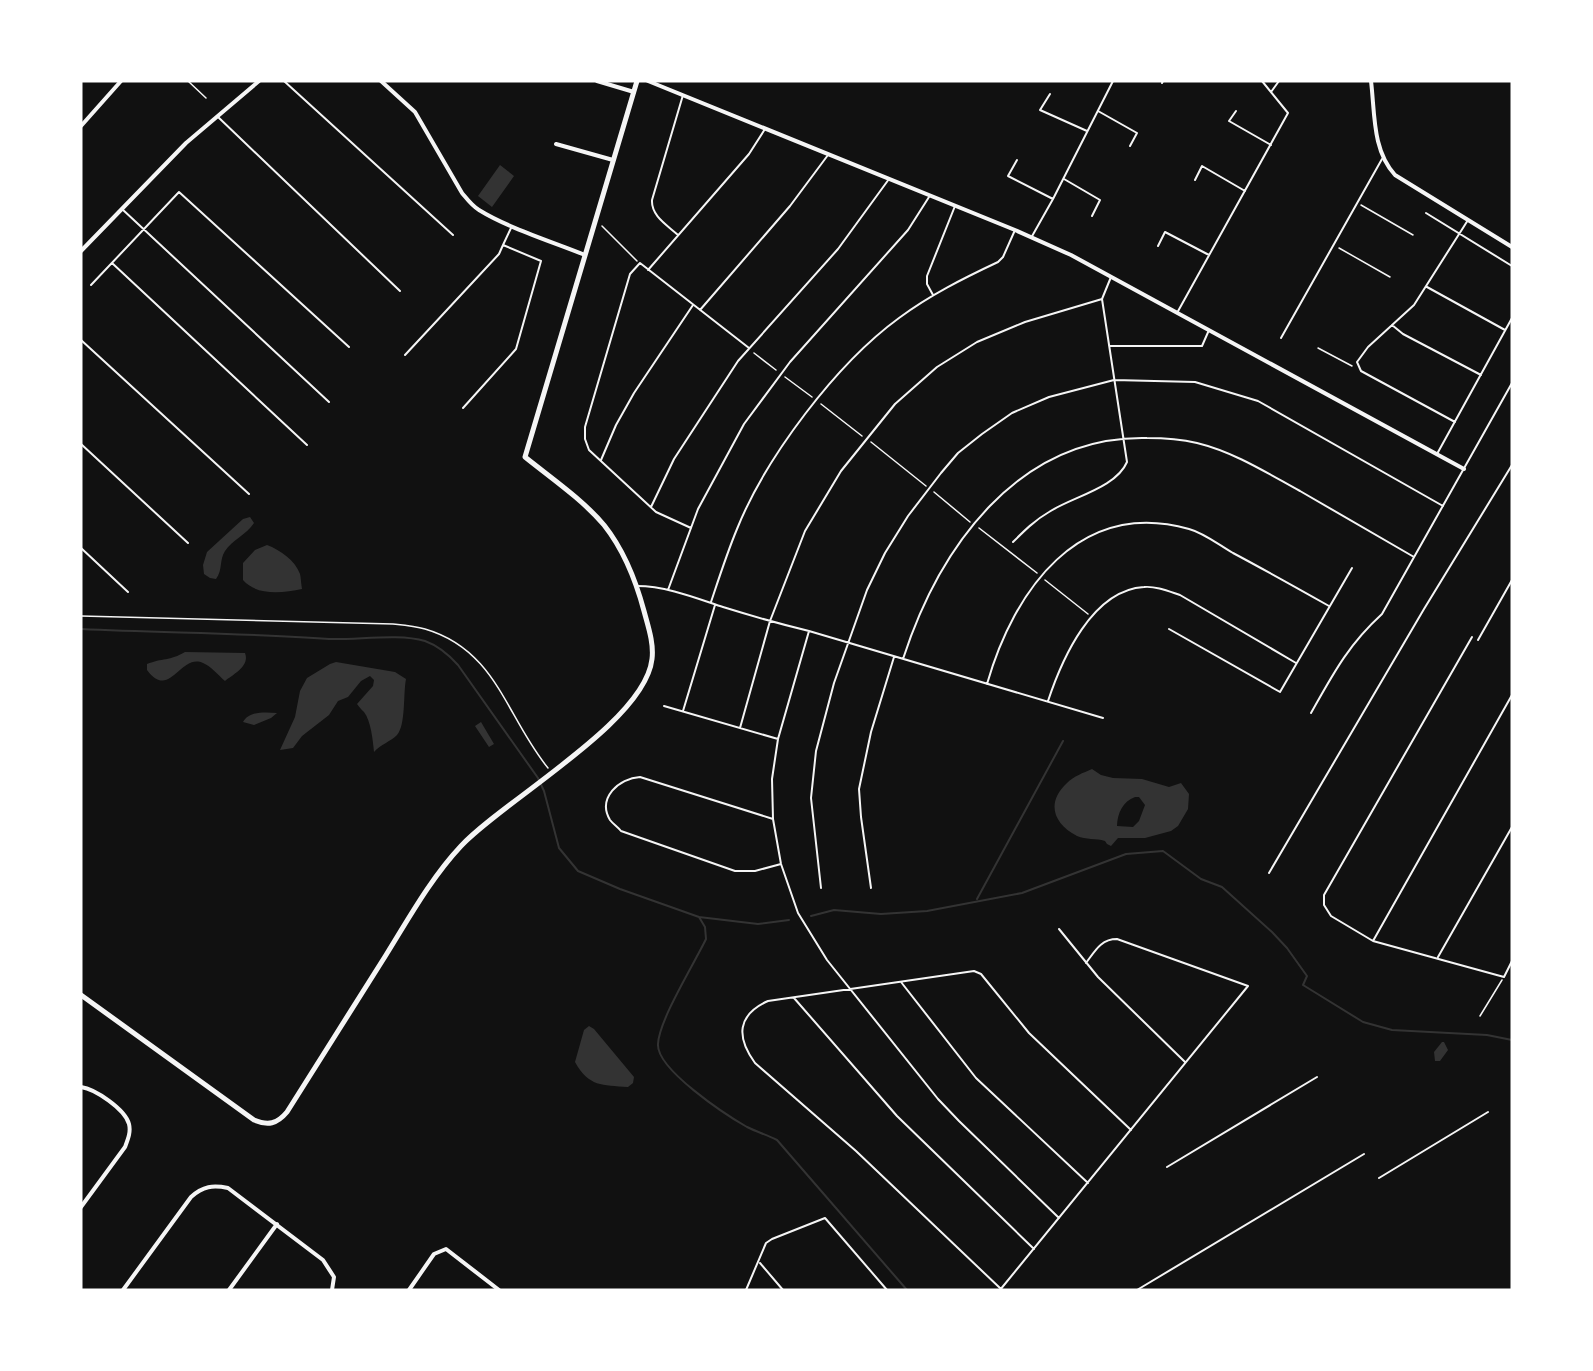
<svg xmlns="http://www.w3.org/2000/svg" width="1593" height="1371" viewBox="0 0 1593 1371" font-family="'Exo 2',sans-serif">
	<rect width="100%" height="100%" fill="#111"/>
	<path fill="#333" fill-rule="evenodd" d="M500 165 514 176 492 207 478 196Z
		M250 517 254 523C246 535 232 540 225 551 219 560 223 570 216 579L210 578 204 574 203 565 207 552 243 519Z
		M267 545C280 550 295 560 300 574 301 578 301 584 302 589 282 593 257 596 243 580V563L255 550Z
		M185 652 245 653C250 666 234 674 225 681 218 675 211 666 203 663 180 653 170 701 147 670V664C162 658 170 661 185 652Z
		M336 662 395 672 406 679C403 694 406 725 397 735 390 742 381 744 374 752 373 741 371 721 364 712 361 709 359 707 357 704L373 686 374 680 370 676 361 681 348 697 338 701 329 715 302 736 293 748 280 750 295 717 300 691 307 678 330 664Z
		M277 713 271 718 254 725 243 722C249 711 265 712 277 713Z
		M481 722 494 744 489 747 475 726Z
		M1092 769 1101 775 1113 778 1142 779 1169 787 1181 783 1189 794 1188 809 1178 826 1171 831 1145 838H1118L1111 846 1107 844 1105 841C1096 838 1086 840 1077 836 1053 824 1046 802 1067 783 1074 776 1083 773 1092 769ZM1135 797H1139L1145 805 1139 821 1133 827 1117 826C1117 814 1123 801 1135 797Z
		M589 1026 594 1029 634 1077 633 1083 628 1087C602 1085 589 1087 575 1062L584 1030Z
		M1442 1042H1444L1448 1050 1440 1061H1435L1434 1052Z"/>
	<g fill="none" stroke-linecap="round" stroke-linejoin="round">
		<path stroke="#333" stroke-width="2" d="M81 629C164 633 247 633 329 639 358 640 399 633 425 641 439 646 449 655 458 665L538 778 544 791 559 848 578 871 620 889 699 917 705 927 706 939C694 964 659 1020 658 1044 656 1069 726 1115 747 1127 757 1132 767 1135 777 1140L907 1290
			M977 899 1063 741
			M811 916 834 910 881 914 927 911 1022 893 1126 854 1163 851 1201 879 1222 887 1272 932 1287 948 1307 976 1303 985 1363 1022 1392 1030 1487 1035 1512 1040
			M699 917 758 924 789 920"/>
		<path stroke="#f5f5f5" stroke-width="1.5" d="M188 81 206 98
			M1361 205 1413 235
			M602 226 637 261
			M1339 248 1390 277
			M1318 348 1352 366
			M754 353 776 370
			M785 377 812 397
			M821 404 862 436
			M871 442 926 486
			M934 492 970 522
			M979 528 1037 573
			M1045 580 1088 614
			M81 616 393 624C403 625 415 626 425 629 497 650 506 717 548 768
			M1480 1016 1502 980"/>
		<path stroke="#f5f5f5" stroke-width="2" d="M284 81 453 235
			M1162 83 1163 81
			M1271 92 1279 81
			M1050 94 1040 110 1087 131
			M1098 111 1137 133 1130 146
			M1236 111 1229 121 1271 145
			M217 116 400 291
			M1017 160 1008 176 1053 199
			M1064 179 1100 200 1092 216
			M1195 180 1202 166 1245 191
			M122 209 329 402
			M1426 213 1512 266
			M678 235C667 225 651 216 652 200L683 95
			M1031 238 1053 199 1113 81
			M1158 246 1165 232 1209 255
			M112 263 307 445
			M648 270 749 154 765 129
			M91 285 179 192 349 347
			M1427 287 1505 330
			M933 295 927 284V276L955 206
			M700 310 790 206 828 155
			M1177 313 1288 113 1262 81
			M1392 325 1403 334 1481 375
			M1281 338 1382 159
			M81 340 249 494
			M1109 346H1202L1209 330
			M405 355 499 254 503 245
			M463 408 516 349 541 261 503 245 511 228
			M1455 422 1361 371 1357 362 1368 347 1414 305 1468 220
			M81 444 188 543
			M1437 454 1512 318
			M601 460 616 425 634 393 693 305
			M651 507 674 459 738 361 838 249 889 179
			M691 528 656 512 589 450 585 439V427L630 274 640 263 749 348
			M1013 542C1024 531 1035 520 1049 512 1072 497 1116 488 1127 462L1102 299 1111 277
			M81 548 128 592
			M637 586C666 586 696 598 723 607 752 616 780 624 809 631L1103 718
			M668 590 698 509 744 424 790 362 908 230 929 197
			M711 602C719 578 727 553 737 529 766 457 836 364 899 318 930 295 964 278 998 262L1003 257 1015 230
			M1169 629 1280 692 1352 568
			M809 631 778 739 772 779 773 819 781 864 798 913 827 960 938 1099 959 1121 1059 1218
			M1472 637 1324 895V905L1331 916 1373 941 1504 977 1512 961
			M1478 640 1512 580
			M903 659C939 548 1018 435 1147 438 1164 438 1180 439 1197 443 1234 452 1267 473 1300 491 1338 513 1376 535 1414 557
			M987 684C1014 590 1079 498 1189 529 1204 533 1219 545 1233 553 1265 570 1297 588 1329 606
			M1048 701C1062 659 1092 590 1144 587 1156 586 1168 591 1180 595L1296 663
			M664 706 778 739
			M683 711 715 605
			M1311 713C1333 674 1348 645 1382 614L1512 383
			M740 728 770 621 805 531 841 471 895 404 937 367 977 342 1025 322 1102 299
			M773 819 640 777C619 778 597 798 610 820 613 824 618 827 621 831L735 871H755L781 864
			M1269 873 1424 609 1512 465
			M821 888 811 798 816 751 834 683 867 590 885 553 908 516 941 473 958 453 982 434 1012 413 1049 397 1114 380 1195 382 1258 401 1443 506
			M871 888 861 817 859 789 871 732 894 657
			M1059 929 1098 977 1185 1062
			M1373 941 1512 695
			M1438 957 1512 827
			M901 982 976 1078 1088 1183
			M794 998 897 1116 1034 1249
			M1167 1167 1317 1077
			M1379 1178 1488 1112
			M760 1263 783 1290
			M1001 1289 856 1151 755 1063C736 1037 737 1015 768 1001L974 971 981 974 1029 1033 1131 1130
			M746 1290 766 1243 772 1239 825 1218 887 1290
			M1000 1290 1248 986 1117 939C1101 939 1095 951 1086 963
			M1137 1290 1364 1154"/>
		<path stroke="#f5f5f5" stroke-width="4" d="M381 81 415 112 462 193C467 199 472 206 479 210 508 228 553 242 585 255
			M597 81 634 92
			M648 81 1015 230 1071 255 1464 469
			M1371 81C1375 113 1372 150 1395 175L1512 247
			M81 126 121 81
			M556 144 613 160
			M81 251 186 143 259 81
			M81 1087C95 1089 125 1109 129 1124 131 1132 128 1139 125 1147L81 1207
			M123 1290 191 1197C203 1186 213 1185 228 1188L323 1260 334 1277 332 1290
			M229 1290 277 1224
			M409 1290 434 1254 446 1249 499 1290"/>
		<path stroke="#f5f5f5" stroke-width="5" d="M81 995 254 1120C268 1126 277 1124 287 1112 320 1060 353 1007 386 955 409 918 431 878 461 846 504 800 645 722 652 659 654 643 648 626 644 611 636 581 623 549 604 525 582 499 551 478 525 457L637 81"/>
	</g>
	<rect width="1593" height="1371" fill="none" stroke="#ffffff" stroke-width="165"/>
</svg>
